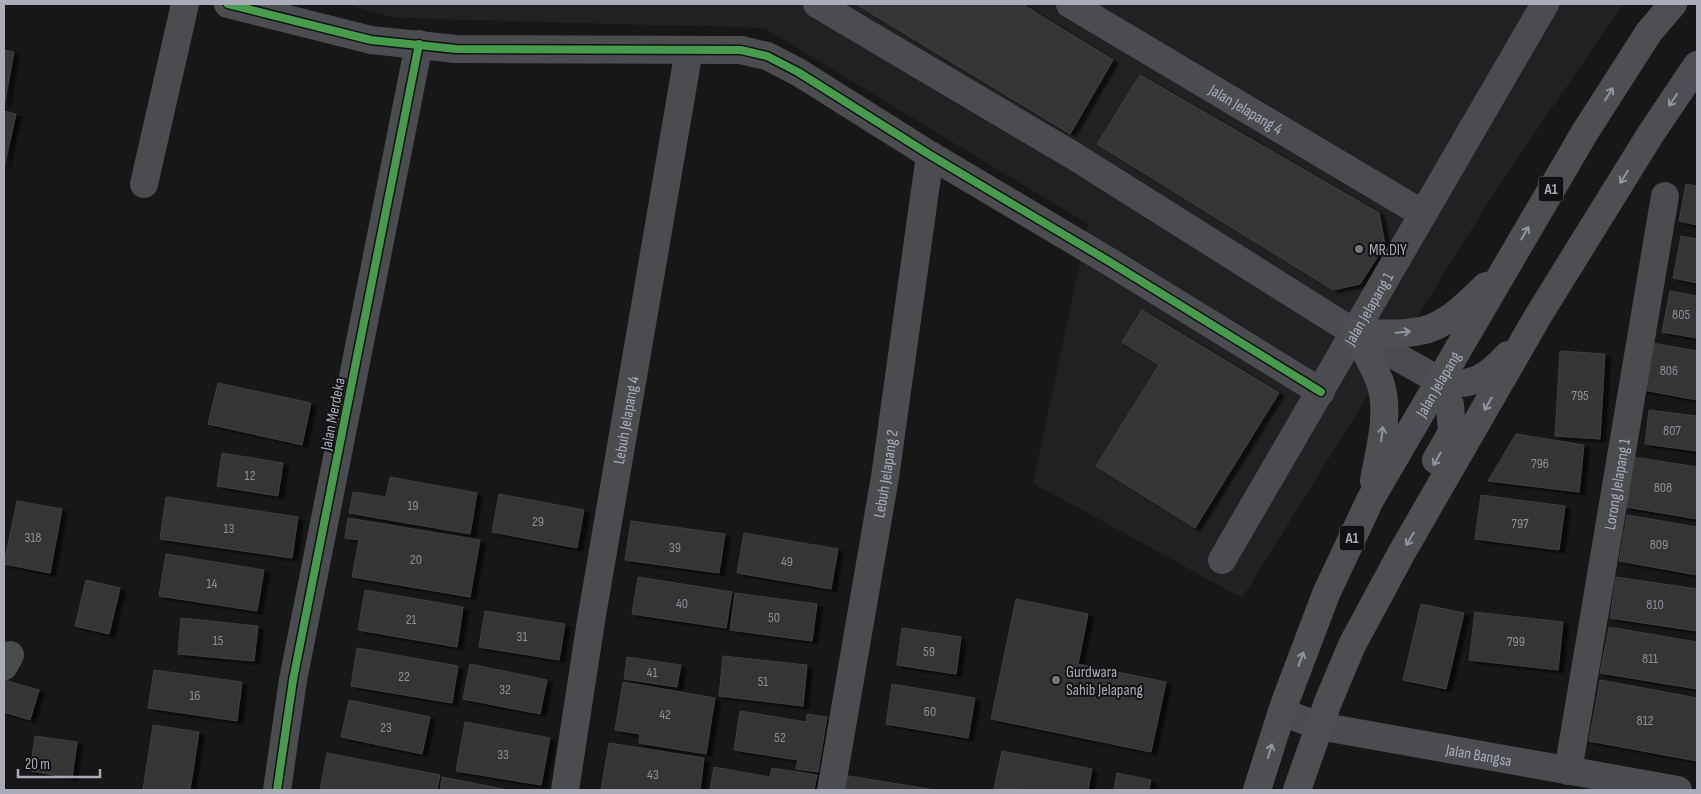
<svg xmlns="http://www.w3.org/2000/svg" width="1701" height="794" viewBox="0 0 1701 794" font-family="'Sofia Sans Condensed',sans-serif">
	<defs>
		<filter id="shadow"><feDropShadow dx="5.5" dy="3" stdDeviation="1" flood-color="#0009"/></filter>
	</defs>
	<rect width="100%" height="100%" fill="#171717"/>
	<path fill="#212123" d="M345 4H1623L1496 190 1242 598 1033 483 1088 224 764 28 396 18Z"/>
	<path fill="#353536" stroke="#3f4043" filter="url(#shadow)" d="M856 4H1022L1113 60 1070 134Z
		M4 50 14 52 4 106Z
		M1140 75 1379 213 1385 245 1360 284 1333 290 1097 144Z
		M4 111 16 114 4 167Z
		M1686 184 1697 186V225L1679 221Z
		M1681 236 1697 239V283L1673 278Z
		M1670 291 1697 296V338L1662 332Z
		M1142 310 1279 393 1195 528 1096 466 1159 365 1122 342Z
		M1647 342 1697 351V400L1638 389Z
		M1560 351 1605 354 1600 439 1555 436Z
		M218 383 311 403 302 445 208 424Z
		M1649 410 1697 416V451L1645 444Z
		M1516 434 1584 445 1579 492 1488 481Z
		M222 453 283 463 278 496 217 486Z
		M1634 457 1697 467V519L1626 507Z
		M390 477 477 493 470 534 349 513 353 492 386 497Z
		M499 494 584 510 577 548 492 532Z
		M1481 495 1565 506 1559 550 1475 539Z
		M166 497 298 517 292 558 160 539Z
		M17 501 62 509 50 573 4 564Z
		M1627 515 1697 527V575L1619 561Z
		M348 518 480 540 470 597 352 577 359 540 345 538Z
		M631 521 725 534 719 573 625 560Z
		M744 533 838 549 831 589 737 573Z
		M166 554 264 570 257 611 159 596Z
		M638 577 732 592 726 628 632 614Z
		M1616 577 1697 589V631L1610 618Z
		M86 580 120 588 109 634 75 626Z
		M365 590 463 607 457 647 358 630Z
		M735 593 817 604 812 641 730 630Z
		M1016 599 1088 614 1078 664 1166 682 1151 752 991 719Z
		M1421 604 1464 613 1446 689 1403 680Z
		M485 611 565 624 559 660 479 647Z
		M1475 612 1563 622 1558 670 1469 660Z
		M181 618 258 626 254 661 178 654Z
		M1609 627 1697 642V689L1600 673Z
		M902 628 961 637 956 674 897 665Z
		M357 648 458 666 452 703 351 686Z
		M723 656 807 665 803 706 719 696Z
		M627 657 681 665 677 687 624 679Z
		M470 664 547 680 540 714 463 699Z
		M154 670 242 682 237 721 148 708Z
		M4 680 39 690 30 720 4 712Z
		M1600 680 1697 698V761L1589 741Z
		M623 682 715 698 706 754 639 743 640 734 615 730Z
		M892 684 975 698 968 738 886 724Z
		M349 700 430 717 422 754 341 737Z
		M740 711 806 722 807 714 827 717 818 772 796 769 798 760 734 750Z
		M465 722 550 738 541 785 456 771Z
		M153 725 199 732 190 790H143Z
		M35 736 77 742 72 778 30 771Z
		M609 743 704 758 700 790H601Z
		M1002 751 1092 769 1088 790 994 789Z
		M327 753 440 775 437 790H320Z
		M714 767 770 777 772 768 817 775 814 790H710Z
		M1117 773 1151 780 1149 790H1114Z
		M842 775 935 790H839Z
		M442 777 508 790H440Z"/>
	<g fill="none" stroke-linecap="round" stroke-linejoin="round">
		<g stroke="#4b4c50" stroke-width="28">
			<path d="M228 4 371 40 456 49 741 50 767 56 798 72 930 155 1110 262 1321 392"/>
			<path d="M817 4 1074 156 1355 333 1440 381"/>
			<path id="s1" d="M1070 4 1423 214"/>
			<path d="M144 184 185 4"/>
			<path id="s2" d="M1222 560 1545 4"/>
			<path d="M4 666 10 655"/>
			<path id="s3" d="M1282 712 1319 726 1678 790"/>
			<path id="s4" d="M1568 771 1665 196"/>
			<path d="M277 790 293 680 419 44"/>
			<path id="s5" d="M565 790 591 621 689 50"/>
			<path id="s6" d="M831 790 885 477 930 155"/>
		</g>
		<g stroke="#4d4f52" stroke-width="28">
			<path d="M1440 381C1471 388 1487 378 1508 355"/>
			<path d="M1436 460 1452 432 1450 405 1440 381"/>
			<path d="M1374 481C1379 451 1390 415 1381 385 1375 367 1364 350 1355 333 1378 333 1405 336 1428 329 1452 321 1469 302 1486 286"/>
			<path id="s7" d="M1257 790 1284 705 1326 594 1370 500 1585 132 1649 32 1673 4"/>
			<path d="M1297 790 1328 702 1352 645 1401 554 1538 316 1650 135 1697 65"/>
		</g>
		<g stroke="#111113" stroke-width="11">
			<path id="cycleway" d="M228 4 371 40 456 49 741 50 767 56 798 72 930 155 1110 262 1321 392
				M277 790 293 680 419 44"/>
		</g>
		<use href="#cycleway" stroke="#469c4c" stroke-width="8"/>
	</g>
	<defs><path id="oneway-shaft" d="M-6 0H5M1.5-3L5.5 0L1.5 3" fill="none" stroke-width="1.6" stroke-linecap="round" stroke-linejoin="round" transform="scale(1.25)"/></defs>
	<g stroke="#91969e">
		<use href="#oneway-shaft" transform="translate(1609 94) rotate(-58)"/>
		<use href="#oneway-shaft" transform="translate(1673 100) rotate(123)"/>
		<use href="#oneway-shaft" transform="translate(1624 177) rotate(122)"/>
		<use href="#oneway-shaft" transform="translate(1525 233) rotate(-60)"/>
		<use href="#oneway-shaft" transform="translate(1403 332) rotate(-5)"/>
		<use href="#oneway-shaft" transform="translate(1488 404) rotate(120)"/>
		<use href="#oneway-shaft" transform="translate(1382 434) rotate(-83)"/>
		<use href="#oneway-shaft" transform="translate(1437 459) rotate(120)"/>
		<use href="#oneway-shaft" transform="translate(1410 539) rotate(121)"/>
		<use href="#oneway-shaft" transform="translate(1301 659) rotate(-70)"/>
		<use href="#oneway-shaft" transform="translate(1270 751) rotate(-73)"/>
	</g>
	<g fill="#757880" stroke="#111113" stroke-width="2">
		<circle cx="1359" cy="249" r="5"/>
		<circle cx="1056" cy="680" r="5"/>
	</g>
	<g text-anchor="middle" stroke-width="4" stroke-linejoin="round" paint-order="stroke">
		<g font-size="14" fill="#8b8f98">
			<text x="1681" y="319">805</text>
			<text x="1669" y="375">806</text>
			<text x="1580" y="400">795</text>
			<text x="1672" y="435">807</text>
			<text x="1540" y="468">796</text>
			<text x="250" y="480">12</text>
			<text x="1663" y="492">808</text>
			<text x="413" y="510">19</text>
			<text x="538" y="526">29</text>
			<text x="1520" y="528">797</text>
			<text x="229" y="533">13</text>
			<text x="33" y="542">318</text>
			<text x="1659" y="549">809</text>
			<text x="675" y="552">39</text>
			<text x="416" y="564">20</text>
			<text x="787" y="566">49</text>
			<text x="212" y="588">14</text>
			<text x="682" y="608">40</text>
			<text x="1655" y="609">810</text>
			<text x="774" y="622">50</text>
			<text x="411" y="624">21</text>
			<text x="522" y="641">31</text>
			<text x="218" y="645">15</text>
			<text x="1516" y="646">799</text>
			<text x="929" y="656">59</text>
			<text x="1650" y="663">811</text>
			<text x="652" y="677">41</text>
			<text x="404" y="681">22</text>
			<text x="763" y="686">51</text>
			<text x="505" y="694">32</text>
			<text x="195" y="700">16</text>
			<text x="930" y="716">60</text>
			<text x="665" y="719">42</text>
			<text x="1645" y="725">812</text>
			<text x="386" y="732">23</text>
			<text x="780" y="742">52</text>
			<text x="503" y="759">33</text>
			<text x="653" y="779">43</text>
		</g>
		<g fill="#111113" stroke="#7b7e86" stroke-width="1">
			<rect x="1538.5" y="176.5" width="25" height="25" rx="4"/>
			<rect x="1339.5" y="525.5" width="25" height="25" rx="4"/>
		</g>
		<g font-size="15" font-weight="bold" fill="#a8adb8">
			<text x="1551" y="194">A1</text>
			<text x="1352" y="543">A1</text>
		</g>
		<g font-size="16" fill="#a8adb8" stroke="#111113">
			<text dy="6" stroke="none"><textPath href="#s1" startOffset="205">Jalan Jelapang 4</textPath></text>
			<text dy="6" stroke="none"><textPath href="#s2" startOffset="291">Jalan Jelapang 1</textPath></text>
			<text dy="6" stroke="none"><textPath href="#s7" startOffset="446">Jalan Jelapang</textPath></text>
			<text transform="translate(332 414) rotate(-79)" y="6">Jalan Merdeka</text>
			<text dy="6" stroke="none"><textPath href="#s5" startOffset="375">Lebuh Jelapang 4</textPath></text>
			<text dy="6" stroke="none"><textPath href="#s6" startOffset="321">Lebuh Jelapang 2</textPath></text>
			<text dy="6" stroke="none"><textPath href="#s4" startOffset="291">Lorong Jelapang 1</textPath></text>
			<text dy="6" stroke="none"><textPath href="#s3" startOffset="202">Jalan Bangsa</textPath></text>
		</g>
		<g font-size="16" fill="#a8adb8" stroke="#111113" text-anchor="start">
			<text x="1369" y="255">MR.DIY</text>
			<text x="1066" y="677">Gurdwara<tspan x="1066" dy="18">Sahib Jelapang</tspan></text>
		</g>
	</g>
	<rect width="1701" height="794" fill="none" stroke="#a8adb8" stroke-width="10"/>
	<path d="M18 769v8h82v-8" fill="none" stroke="#a8adb8" stroke-width="2.5"/>
	<text x="25" y="769" font-size="15" fill="#a8adb8" stroke="#111113" stroke-width="4" paint-order="stroke">20 m</text>
</svg>
